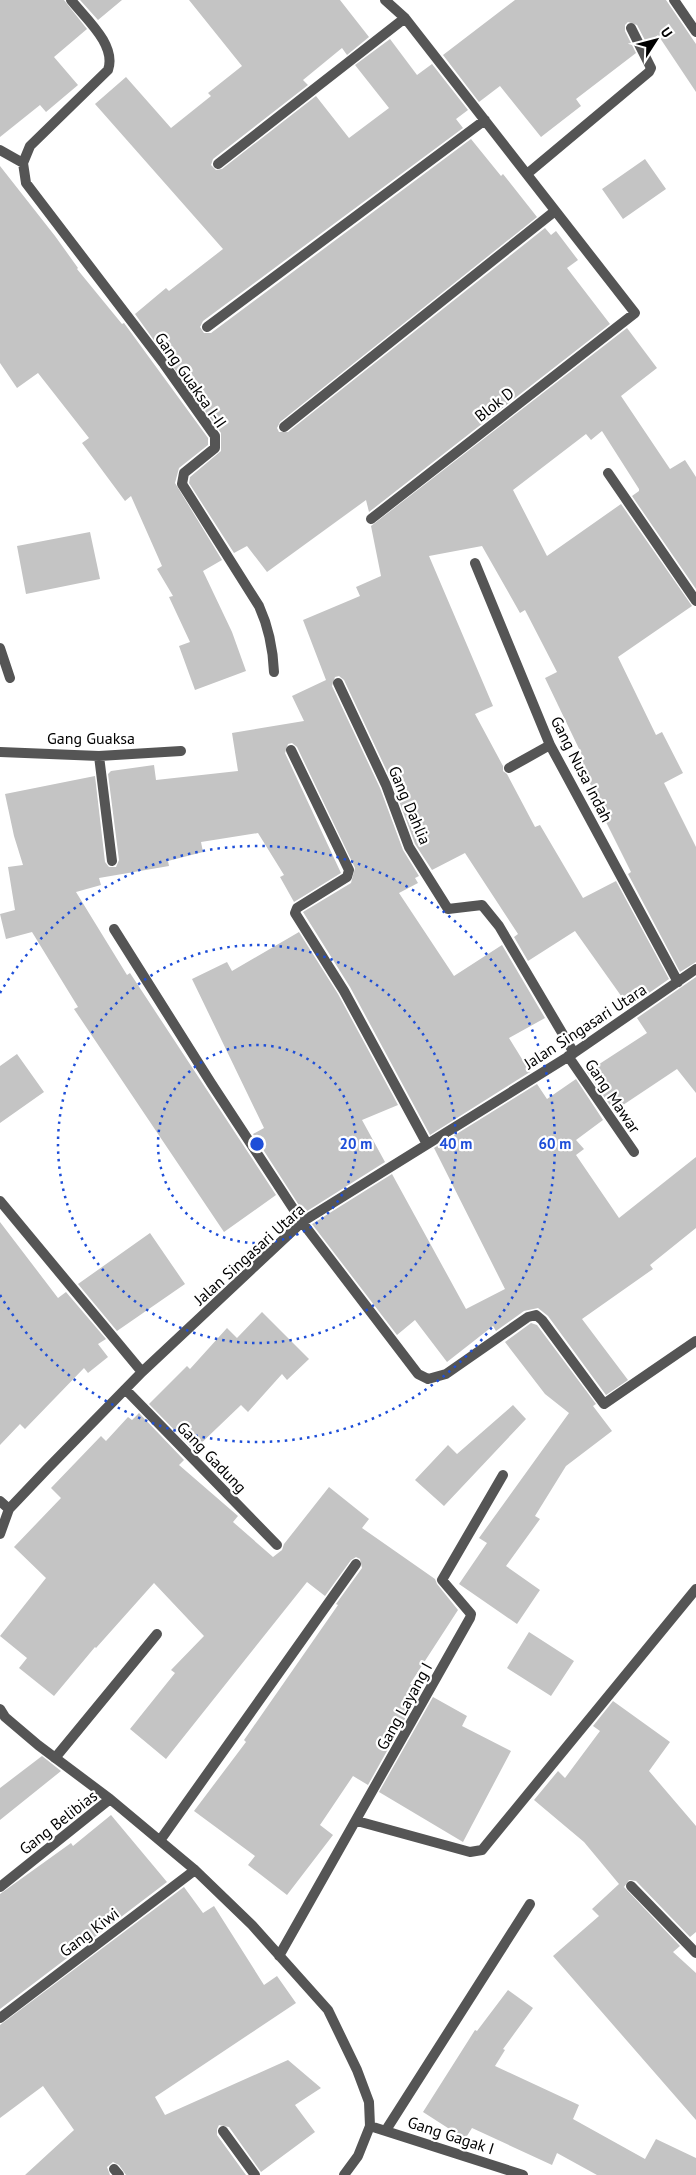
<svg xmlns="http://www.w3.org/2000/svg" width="696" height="2175" viewBox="0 0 696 2175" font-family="'PT Sans',sans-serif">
	<rect width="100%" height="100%" fill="#fff"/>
	<path fill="#c4c4c4" d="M0 0H64L87 29 54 57 78 85 46 112 40 105 0 137Z
		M80 0H122L98 20Z
		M189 0H340L369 37 347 55 342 48 303 80 308 85 213 159 211 165 216 170 222 169 316 96 349 138 389 108 355 65 390 39 417 75 432 64 468 110 456 119 463 128 203 321 200 327 204 333H211L471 139 501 176 503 174 537 217 280 422 277 428 279 432H288L545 228 551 235 556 231 578 260 567 268 610 324 369 512 366 500 267 572 247 546 234 553 189 483 190 477 221 451V433L135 314 166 288 169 291 223 249 95 104 126 77 171 128 211 96 208 93 242 66Z
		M515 0H666L696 44V92L658 35 647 44 637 25 628 22 625 25V31L636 53 576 99 581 106 541 137 500 86 479 102 443 55Z
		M645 159 666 189 623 219 602 189Z
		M0 166 55 236 78 268 77 269 122 324 124 323 208 438V445L179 468 175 483 222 560 203 571 232 632 246 671 195 690 179 646 190 642 169 597 173 596 157 569 162 566 131 496 125 501 82 443 89 438 38 373 17 388 0 363Z
		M627 328 657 368 621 396 670 469 685 460 696 477V589L632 496 639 491V489L602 431 591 440 586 434 513 490 547 556 621 504 692 606 618 657 656 735 662 732 683 773 664 783 696 847V962L680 972 628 874 631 872 600 810 603 809 577 758 582 755 545 678 557 672 525 610 520 613 482 546 429 556 493 706 475 714 503 766V771L507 774 535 827 540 825 583 898 616 881 669 979 629 1007 575 931 528 961 514 937 518 934 465 853 432 870 415 844 392 782 344 680 339 676 335 677 332 686 380 788 403 850 419 876 415 878 418 883 399 893 454 976 502 945 545 1018 509 1038 530 1072 430 1135 350 987 303 912 351 883 355 868 297 747 292 743 288 744 285 753 341 873 294 902 280 877 284 875 258 833 201 842 203 852 168 861 169 866 99 878 101 885 76 892 127 975 130 973 276 1195 224 1232 74 1009 78 1007 32 932 6 939 0 914 15 910 8 867 23 865 14 836 5 794 95 776 105 862 109 867H116L119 860 108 774 111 771 154 765 156 780 238 771 232 733 304 721 292 696 326 680 303 620 360 596 356 587 381 576 371 526Z
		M90 532 100 579 26 594 17 546Z
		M299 932 338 994 398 1105 362 1120 385 1162 304 1213 253 1134 264 1128 192 979 227 962 232 971Z
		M696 977V1093L677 1069 614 1111 587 1072 647 1033 637 1018Z
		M17 1054 44 1092 0 1123V1066Z
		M576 1079 603 1120 576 1140 584 1149 576 1155 619 1218 696 1157V1228L650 1265 653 1269 582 1319 628 1380 606 1395 548 1316 538 1308 524 1311 496 1331 493 1326 447 1362 415 1320 397 1335 312 1224 392 1174 466 1309 505 1289 434 1148 537 1084 547 1099Z
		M0 1222 58 1298 66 1292 106 1339 98 1344 108 1357 88 1373 84 1368 25 1429 20 1424 0 1445Z
		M150 1233 185 1284 117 1331 78 1284Z
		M262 1312 309 1359 287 1380 282 1374 248 1412 241 1405 194 1450 149 1404 187 1366 190 1369 227 1328 237 1338Z
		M531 1323 537 1325 596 1404 593 1406 612 1431 566 1466 535 1516 540 1519 506 1566 540 1590 517 1624 459 1584 487 1543 479 1538 569 1413 545 1394 505 1342Z
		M513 1405 526 1419 444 1506 415 1480 448 1445 457 1454Z
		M139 1413 184 1460 179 1465 238 1516 233 1522 273 1557 282 1550 284 1544 329 1487 369 1519 362 1528 435 1579 437 1584 458 1610 410 1684 421 1690 368 1785 353 1776 320 1825 333 1835 287 1895 248 1865 255 1856 194 1811 246 1742 244 1740 338 1605 336 1604 362 1568 360 1559 356 1557 351 1560 325 1596 307 1582 166 1759 130 1729 175 1673 171 1670 204 1636 154 1583 96 1648 95 1647 54 1696 19 1668 27 1658 0 1636 46 1578 14 1547 61 1498 51 1488 101 1436 106 1441 128 1417 132 1420Z
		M529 1632 574 1661 551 1696 507 1668Z
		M433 1697 467 1716 462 1726 511 1751 463 1842 379 1792Z
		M613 1701 670 1742 649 1771 696 1826V1932L690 1937 636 1881 629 1880 624 1887 680 1946 673 1952 696 1973V2120L553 1956 599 1916 592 1909 619 1884 584 1842 534 1800 558 1771 565 1778 600 1731 593 1726Z
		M42 1756 61 1771 0 1820V1788Z
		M111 1815 167 1882 0 2009V1894L71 1843 73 1846Z
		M184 1887 203 1913 214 1906 264 1985 277 1976 296 2003 155 2097 165 2115 288 2060 321 2088 295 2105 315 2132 261 2172 229 2127 219 2125 217 2129V2135L246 2175H126L119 2165 113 2162 107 2167 110 2175H25L74 2130 43 2086 0 2118V2025Z
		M508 1990 533 2008 503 2049 505 2050 495 2066 579 2105 573 2119 645 2159 656 2139 696 2158V2175H597L557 2153 552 2165 472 2128 465 2139 423 2112 475 2030 477 2031Z"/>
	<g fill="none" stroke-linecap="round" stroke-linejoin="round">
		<path stroke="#555" stroke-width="10" d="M55 1758 157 1634"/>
		<path stroke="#555" stroke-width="10" d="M71 0C85 18 117 45 108 70L30 146 23 163 26 183 164 364 215 436V448L184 473 182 484 259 606C269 628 273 648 274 672
			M674 0 696 32
			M0 150 23 163
			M218 164 405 18
			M527 174 649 72 651 68 631 28
			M207 327 485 120
			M284 427 555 211
			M608 473 696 601
			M371 519 635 313 405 18 385 0
			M475 563 550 745 678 982
			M0 648 10 678
			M338 683 386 785 409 847 448 909 482 905 499 926 574 1053
			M291 750 349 870 347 877 297 908 295 913 344 991 427 1144
			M0 752 99 756 181 751
			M99 756 112 861
			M509 768 550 745
			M114 929 211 1083 302 1222 418 1374 428 1379 446 1374 528 1317 536 1315 542 1320 604 1404 696 1341
			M568 1056 634 1152
			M0 1201 142 1372
			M126 1390 277 1545
			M0 1501 9 1509
			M0 1534 9 1509 48 1468 142 1372 302 1222 574 1053 696 969
			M0 1709 5 1717 38 1745 110 1799 195 1870 252 1925 328 2010 357 2070 369 2102 370 2126 358 2156 344 2175
			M357 1821 470 1852 482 1850 696 1589
			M161 1839 356 1564
			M631 1886 696 1953
			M0 1887 110 1799
			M279 1956 470 1618 471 1614 442 1580 503 1475
			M0 2018 195 1870
			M370 2126 523 2175
			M386 2130 530 1904
			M223 2131 255 2175
			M114 2169 119 2175"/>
	</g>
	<g fill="none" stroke="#1d4ed8" stroke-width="2.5" stroke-dasharray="2.5 5">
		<circle cx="257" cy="1144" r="99"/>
		<circle cx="257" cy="1144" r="199"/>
		<path d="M0 993A298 298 0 1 1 0 1295"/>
	</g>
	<g text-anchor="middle" stroke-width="4.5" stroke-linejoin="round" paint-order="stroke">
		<g font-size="16" fill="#000" stroke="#fff">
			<text transform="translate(191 380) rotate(55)" y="6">Gang Guaksa I-II</text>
			<text transform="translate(494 404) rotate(-38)" y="6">Blok D</text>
			<text x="91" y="744">Gang Guaksa</text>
			<text transform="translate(582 769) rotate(63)" y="6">Gang Nusa Indah</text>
			<text transform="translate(410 805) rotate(67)" y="6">Gang Dahlia</text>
			<text transform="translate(585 1026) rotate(-33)" y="6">Jalan Singasari Utara</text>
			<text transform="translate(613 1096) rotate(56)" y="6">Gang Mawar</text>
			<text transform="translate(249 1254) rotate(-42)" y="6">Jalan Singasari Utara</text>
			<text transform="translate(212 1457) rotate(46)" y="6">Gang Gadung</text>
			<text transform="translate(404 1706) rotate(-61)" y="6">Gang Layang I</text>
			<text transform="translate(58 1822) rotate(-38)" y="6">Gang Belibias</text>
			<text transform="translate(89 1932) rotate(-37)" y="6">Gang Kiwi</text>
			<text transform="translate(451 2135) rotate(18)" y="6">Gang Gagak I</text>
		</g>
	</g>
	<circle cx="257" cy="1144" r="8" fill="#1d4ed8" stroke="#fff" stroke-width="2.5"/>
	<g font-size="15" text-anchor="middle" font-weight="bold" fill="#1d4ed8" stroke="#fff" stroke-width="4.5" stroke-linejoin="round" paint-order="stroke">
		<text x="356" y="1149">20 m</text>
		<text x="456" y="1149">40 m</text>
		<text x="555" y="1149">60 m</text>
	</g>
	<g transform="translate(656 40) rotate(54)" stroke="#ffffff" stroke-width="4" paint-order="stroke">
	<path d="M0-4L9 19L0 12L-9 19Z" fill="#000000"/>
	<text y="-8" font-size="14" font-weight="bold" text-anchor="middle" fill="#000000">U</text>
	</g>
</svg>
